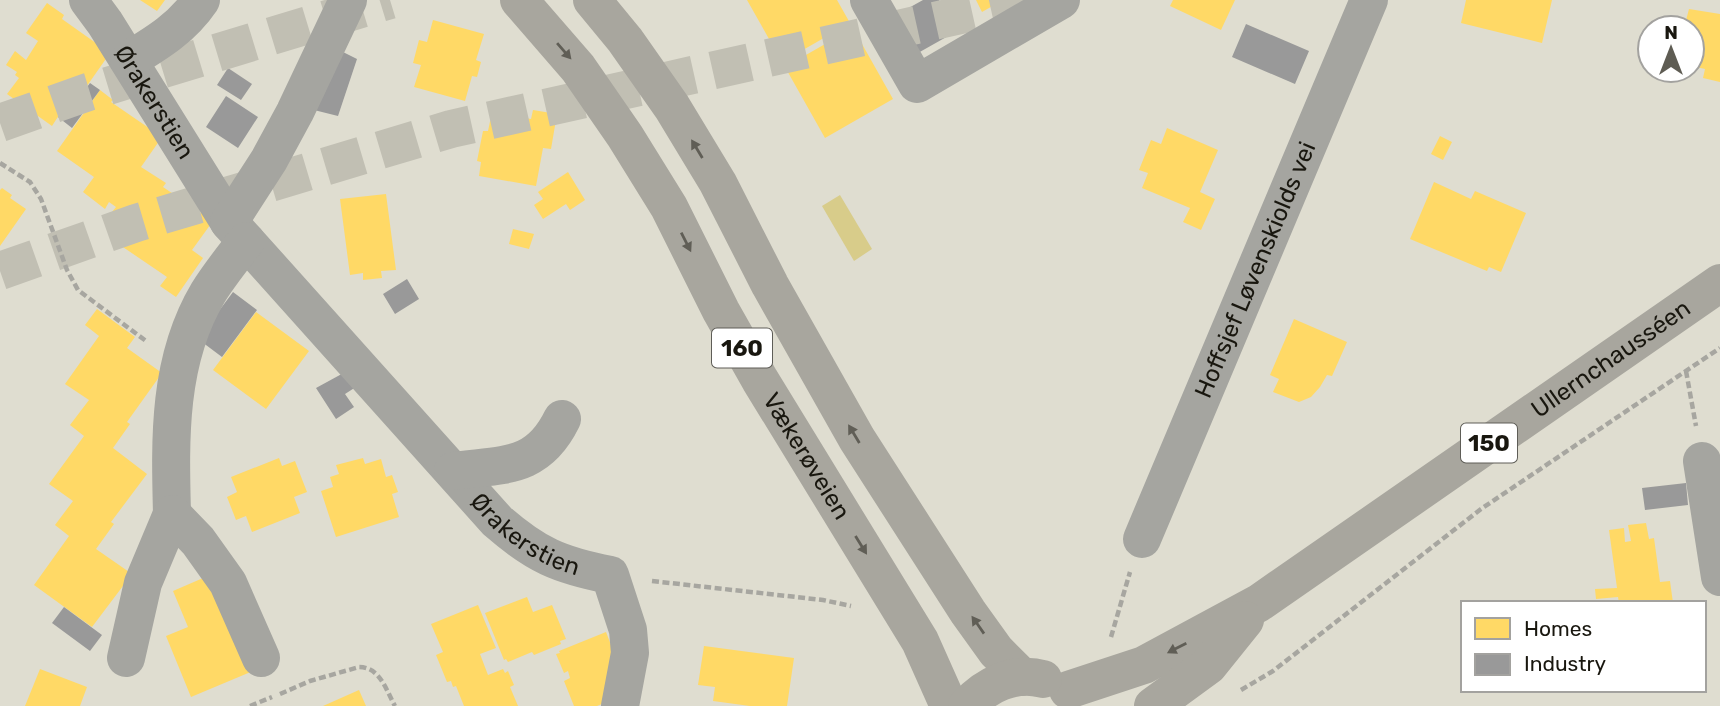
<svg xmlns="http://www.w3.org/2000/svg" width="1720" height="706" viewBox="0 0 1720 706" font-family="Rubik,sans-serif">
	<rect width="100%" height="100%" fill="#dfddd0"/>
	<path fill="#d8cc8a" d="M840 195 872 249 854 261 822 206Z"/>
	<path fill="#ffd966" d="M140 0H165L157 11Z
		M747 0H837L850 23 782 62Z
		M976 0H1003L982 12Z
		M1173 0H1235L1221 30 1170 6Z
		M1466 0H1552L1542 43 1461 23Z
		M47 3 64 15 62 19 110 53 68 113 63 109 52 126 7 94 19 78 15 75 17 72 6 65 15 51 26 60 38 41 26 33Z
		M1689 9 1720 14V82L1703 78 1705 69 1692 66V28H1684Z
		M433 20 484 34 476 60 481 62 477 77 472 76 465 101 414 87 421 65 413 63 419 40 427 42Z
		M853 28 893 99 825 138 785 67Z
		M100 90 113 100 111 102 162 137 141 167 166 183 163 187 213 221 192 250 203 258 176 297 160 286 167 277 117 243 130 224 112 212 116 207 109 202 105 209 83 192 94 177 57 151Z
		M533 110 557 114 551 149 543 148 536 186 479 176 481 162 477 161 483 131H488L492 112 531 119Z
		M1167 128 1218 150 1200 192 1215 199 1201 230 1183 222 1190 208 1142 188 1148 173 1139 170 1151 140 1161 144Z
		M1440 136 1452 142 1443 160 1431 154Z
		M568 172 585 200 570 210 566 204 543 219 534 205 543 199 538 192Z
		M1434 182 1471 199 1475 191 1526 213 1501 272 1489 267 1487 271 1410 239Z
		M2 188 12 195 10 198 26 209 0 246V190Z
		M386 194 396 270 381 271 382 278 363 280V273L350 275 340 199Z
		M513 229 534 234 529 249 509 244Z
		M97 309 135 337 127 348 162 373 127 422 130 424 113 448 147 474 111 522 114 524 96 549 132 574 92 627 34 585 69 536 55 525 73 501 49 484 84 436 70 425 89 400 65 384 99 336 85 325Z
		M256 312 309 351 266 409 213 370Z
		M1294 319 1347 342 1332 376 1327 375 1320 387 1311 397 1299 402 1273 392 1279 379 1270 375Z
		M279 458 282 466 295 461 307 492 294 497 300 513 252 532 246 516 236 520 227 497 237 492 231 477Z
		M363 458 365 464 381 459 386 477 392 475 398 492 392 494 399 517 336 537 321 491 333 487 330 477 339 474 336 465Z
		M1646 523 1649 539 1654 538 1660 582 1670 581 1673 603H1619L1618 597 1596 599 1595 589 1617 588 1609 530 1624 528 1625 542 1631 541 1628 525Z
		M210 575 258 669 191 697 166 636 188 627 173 591Z
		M527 597 533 612 552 605 566 639 560 641 561 644 534 655 532 652 508 662 506 659 504 660 485 613Z
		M478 605 496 648 480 654 488 675 503 669 505 673 508 671 514 685 510 687 518 706H464L456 686 453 687 451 681 447 682 436 655 443 652 431 624Z
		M606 632 620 668 609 701 597 706H574L564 681 570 678 568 671 564 673 556 654 560 653 559 651Z
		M704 646 794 658 787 706H750L713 701 715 687 698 685Z
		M40 669 87 687 80 706H25Z
		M359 690 366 706H323Z"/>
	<path fill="#999" d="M923 0H939L957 31 918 53 896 15Z
		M1246 24 1309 51 1295 84 1232 57Z
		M339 50 357 59 338 116 310 109Z
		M228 68 252 84 241 100 217 85Z
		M90 83 100 90 72 128 58 117 63 109 68 113Z
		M226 96 258 117 238 148 206 127Z
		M407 279 419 299 395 314 383 294Z
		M233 292 257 310 222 357 198 339Z
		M349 370 359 385 345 394 354 407 336 419 316 388Z
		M1686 483 1688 505 1645 510 1642 488Z
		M64 607 102 635 90 651 52 623Z"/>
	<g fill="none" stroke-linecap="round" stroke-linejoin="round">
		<path stroke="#c1bfb3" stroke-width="38" stroke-dasharray="38 19" stroke-linecap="butt" d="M0 123 88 92 390 0
			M0 271 136 223 451 129 1028 0"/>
		<path stroke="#a7a6a0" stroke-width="4.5" stroke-dasharray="7 3.5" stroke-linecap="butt" d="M0 163 30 182 41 199 67 270 78 290 146 341
			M1686 371 1696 426
			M652 581 823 600 851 606
			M1111 637 1130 572
			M1241 690 1273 671 1481 509 1720 348
			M280 694 310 681 359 667C380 667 386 690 395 706
			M250 706 272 697"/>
		<g stroke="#a5a5a0" stroke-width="38">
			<path id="s1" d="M88 0 105 23 229 222 497 521C536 555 559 565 610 575L628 630 630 653 620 706"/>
			<path d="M869 0 917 84 1061 0"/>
			<path d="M129 60C157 43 182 28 201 0"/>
			<path d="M229 222 269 160 295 112 348 0"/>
			<path d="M1702 461 1720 577"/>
			<path d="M453 471C503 464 537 470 562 419"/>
			<path d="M172 514C170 438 168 360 208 293 219 275 233 258 246 241"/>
			<path id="s2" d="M1142 539 1369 0"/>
			<path d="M126 658 143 583 172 514 198 541 228 583 261 658"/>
		</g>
		<g stroke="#a8a69e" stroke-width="38">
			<path id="s3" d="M519 0 578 68 625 136 669 207 721 311 760 380 920 641 949 706"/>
			<path d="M592 0 625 40 672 107 718 183 770 285 857 439 968 612 996 651 1022 677"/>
			<path id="s4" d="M1068 690 1144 665 1259 603 1720 283"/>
			<path d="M967 706C986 685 1014 671 1043 679"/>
			<path d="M1153 706 1208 666 1245 620"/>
		</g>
	</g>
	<defs><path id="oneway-solid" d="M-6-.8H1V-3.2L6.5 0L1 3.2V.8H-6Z" transform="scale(1.75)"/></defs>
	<g fill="#605e56">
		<use href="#oneway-solid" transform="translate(564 51) rotate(49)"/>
		<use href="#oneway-solid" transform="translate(697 149) rotate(-121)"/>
		<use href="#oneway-solid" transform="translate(686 242) rotate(63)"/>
		<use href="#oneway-solid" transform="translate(854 434) rotate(-121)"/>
		<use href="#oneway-solid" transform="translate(861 545) rotate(58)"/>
		<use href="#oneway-solid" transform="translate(978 625) rotate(-125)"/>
		<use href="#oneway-solid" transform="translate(1177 648) rotate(153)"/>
	</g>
	<g text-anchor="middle" stroke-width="7" stroke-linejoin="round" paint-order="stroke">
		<g fill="#fff" stroke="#5e5d57" stroke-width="2">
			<rect x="712" y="328.5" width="60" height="39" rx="5"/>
			<rect x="1461" y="423.5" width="56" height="39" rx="5"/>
		</g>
		<g font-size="23" font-weight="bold" fill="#19170f">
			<text x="742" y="356">160</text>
			<text x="1489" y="451">150</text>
		</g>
		<g font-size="24" fill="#19170f" stroke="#fff">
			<text dy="8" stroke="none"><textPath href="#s1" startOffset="122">Ørakerstien</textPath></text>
			<text dy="8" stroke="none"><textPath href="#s2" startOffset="292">Hoffsjef Løvenskiolds vei</textPath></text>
			<text dy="8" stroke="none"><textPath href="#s4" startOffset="639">Ullernchausséen</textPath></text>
			<text dy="8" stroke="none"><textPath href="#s3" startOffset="541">Vækerøveien</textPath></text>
			<text dy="8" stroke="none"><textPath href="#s1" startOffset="696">Ørakerstien</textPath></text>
		</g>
	</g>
	<rect x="1461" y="601" width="245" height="91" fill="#ffffff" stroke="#a3a29f" stroke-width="2"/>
	<rect x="1475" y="618" width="35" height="21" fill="#ffd966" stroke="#a3a29f" stroke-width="2"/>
	<text x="1524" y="636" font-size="21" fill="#19170f">Homes</text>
	<rect x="1475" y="654" width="35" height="21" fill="#999999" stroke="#a3a29f" stroke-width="2"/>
	<text x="1524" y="671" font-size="21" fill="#19170f">Industry</text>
	<g transform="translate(1671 49)"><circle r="33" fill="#ffffff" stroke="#a3a29f" stroke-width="2"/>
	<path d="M0-5L12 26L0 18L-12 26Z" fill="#5e5c53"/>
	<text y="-10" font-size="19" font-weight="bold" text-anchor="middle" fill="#19170f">N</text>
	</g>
</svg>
